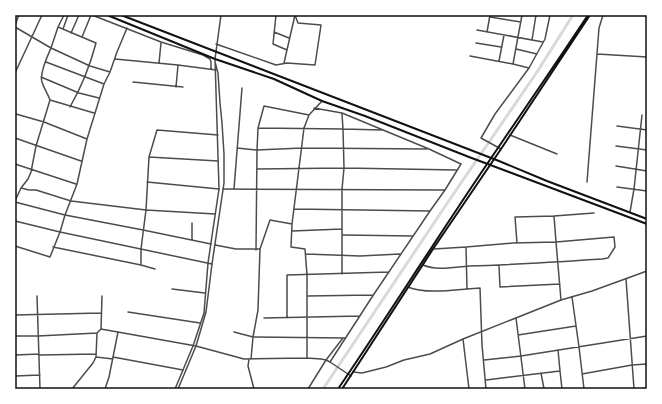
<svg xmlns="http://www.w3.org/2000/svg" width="662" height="404" viewBox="0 0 662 404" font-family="'Times New Roman',serif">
	<rect width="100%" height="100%" fill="#fff"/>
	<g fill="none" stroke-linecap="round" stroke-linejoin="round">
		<path stroke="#d9d9d9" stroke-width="3" d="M323 389 446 205 537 72 573 15"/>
		<path stroke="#4c4c4c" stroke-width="1.5" d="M64 15 58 27 51 48 90 66 110 72
			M92 15 161 42 203 55 210 59 211 62V69
			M276 15 273 44 287 50
			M490 17 521 22
			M15 25 19 15
			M15 27 51 48C47 57 39 74 42 82 44 89 48 94 50 100L36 146 31 172 28 179 21 188
			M58 27 96 43C90 66 82 86 70 107
			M63 29 68 15
			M477 30 543 42
			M274 32 289 38
			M487 32 490 15
			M71 33 79 15
			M82 37 91 15
			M532 40 536 15
			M476 43 501 47
			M216 44 276 65 287 63 315 65 321 25 298 23 295 15
			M516 49 537 54
			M597 54 647 57
			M470 56 513 64 529 68
			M115 59 178 65 216 70
			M499 61 504 35
			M46 62 104 84
			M159 63 161 43
			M284 63 295 15
			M513 64 522 15
			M15 73 42 15
			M41 77 79 93 99 98
			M133 82 183 87
			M176 87 178 65
			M50 100 94 113
			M314 108 342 113 429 149 461 164 445 190 430 211 374 294 330 362
			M16 114 44 122 87 139
			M342 114 343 129 344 168 342 189V274
			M617 126 647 130
			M258 128 343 129 382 130
			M510 135 557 154
			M15 138 81 161
			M616 146 647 150
			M237 148 257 150 302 148 427 149
			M501 149 481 138 495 114 529 68 545 39 550 15
			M149 157 157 130 218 135
			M15 164 76 184
			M616 166 647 171
			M257 169 344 168 457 170
			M147 182 219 189
			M587 182 599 28 603 15
			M617 187 647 191
			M223 189 445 190
			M234 189 242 88
			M15 201 21 188 29 190H36L71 201 146 210 215 214
			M15 202 65 215 143 230 211 244
			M294 209 430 211
			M630 212 634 189 642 115
			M554 216 594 213
			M15 221 60 232 212 264
			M292 231 342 229
			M343 235 413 236
			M192 240V223
			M215 245 236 249H260
			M15 246 50 257 60 232 65 215 77 184 87 139 104 84 110 72 117 52 127 28
			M53 247 141 265 155 269
			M466 247 513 243 556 242 561 300
			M434 249 466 247 467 289
			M256 250 257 150 258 128 264 106 309 115
			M306 254 360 256 400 254
			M141 265V249L146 210 149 157 218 161
			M423 265C437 271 454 267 469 266 513 265 557 262 602 259L608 258 615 247 614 237 556 242 554 216 515 217 517 243
			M499 266 500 287 560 284
			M626 279 634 389
			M408 287C426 295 460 289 480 288L482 345 486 389
			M172 289 205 293
			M37 296 40 389
			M307 296 373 295
			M572 297 579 347 584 389
			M128 312 200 323
			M15 315 101 313
			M264 318 360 316
			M287 318V275L389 272
			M516 318 525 389
			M101 329 196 346 244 359 307 358 321 359 326 360 330 362 351 376
			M234 332 253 337 345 338
			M518 335 576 326
			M15 336H38L97 333 101 329 102 296
			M463 339 469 389
			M15 355 39 354
			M39 355 96 354
			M96 357 113 359
			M113 357 183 370
			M307 358V275L305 249 291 247 292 224 304 128 309 115 322 101
			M249 359 248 366 254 389
			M251 359 253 337 258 310 260 249 270 220 292 224
			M484 360 521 356 647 336
			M560 371 562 389
			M541 373 544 389
			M582 374 632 365 647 364
			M15 376 40 375
			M486 380 560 371 558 350
			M72 389 93 363 96 357 97 333
			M105 389 109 377 118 332
			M308 389 326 360 343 338
			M518 389 524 388
			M639 389 647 388"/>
		<path stroke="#4c4c4c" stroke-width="1.5" d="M353 372 362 373 386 367 404 360 430 354 463 339 561 300 592 291 647 271
			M175 389 193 346 204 313 208 263 219 189 215 59 221 15
			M178 389 196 346 206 312 212 264 224 183V154L222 123 220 103 218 73 215 62"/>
		<path stroke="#111" stroke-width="2" d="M338 389C378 330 417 269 457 209 500 144 545 80 588 15
			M342 389 433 249 501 149 590 15"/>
		<path stroke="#111" stroke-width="2" d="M107 15 215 59 274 79 322 101 365 116 469 157 647 224
			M121 15 499 161 547 181 647 219"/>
	</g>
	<rect width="662" height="404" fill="none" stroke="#ffffff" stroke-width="32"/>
	<rect x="16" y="16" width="630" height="372" fill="none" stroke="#111" stroke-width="1.5"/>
</svg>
